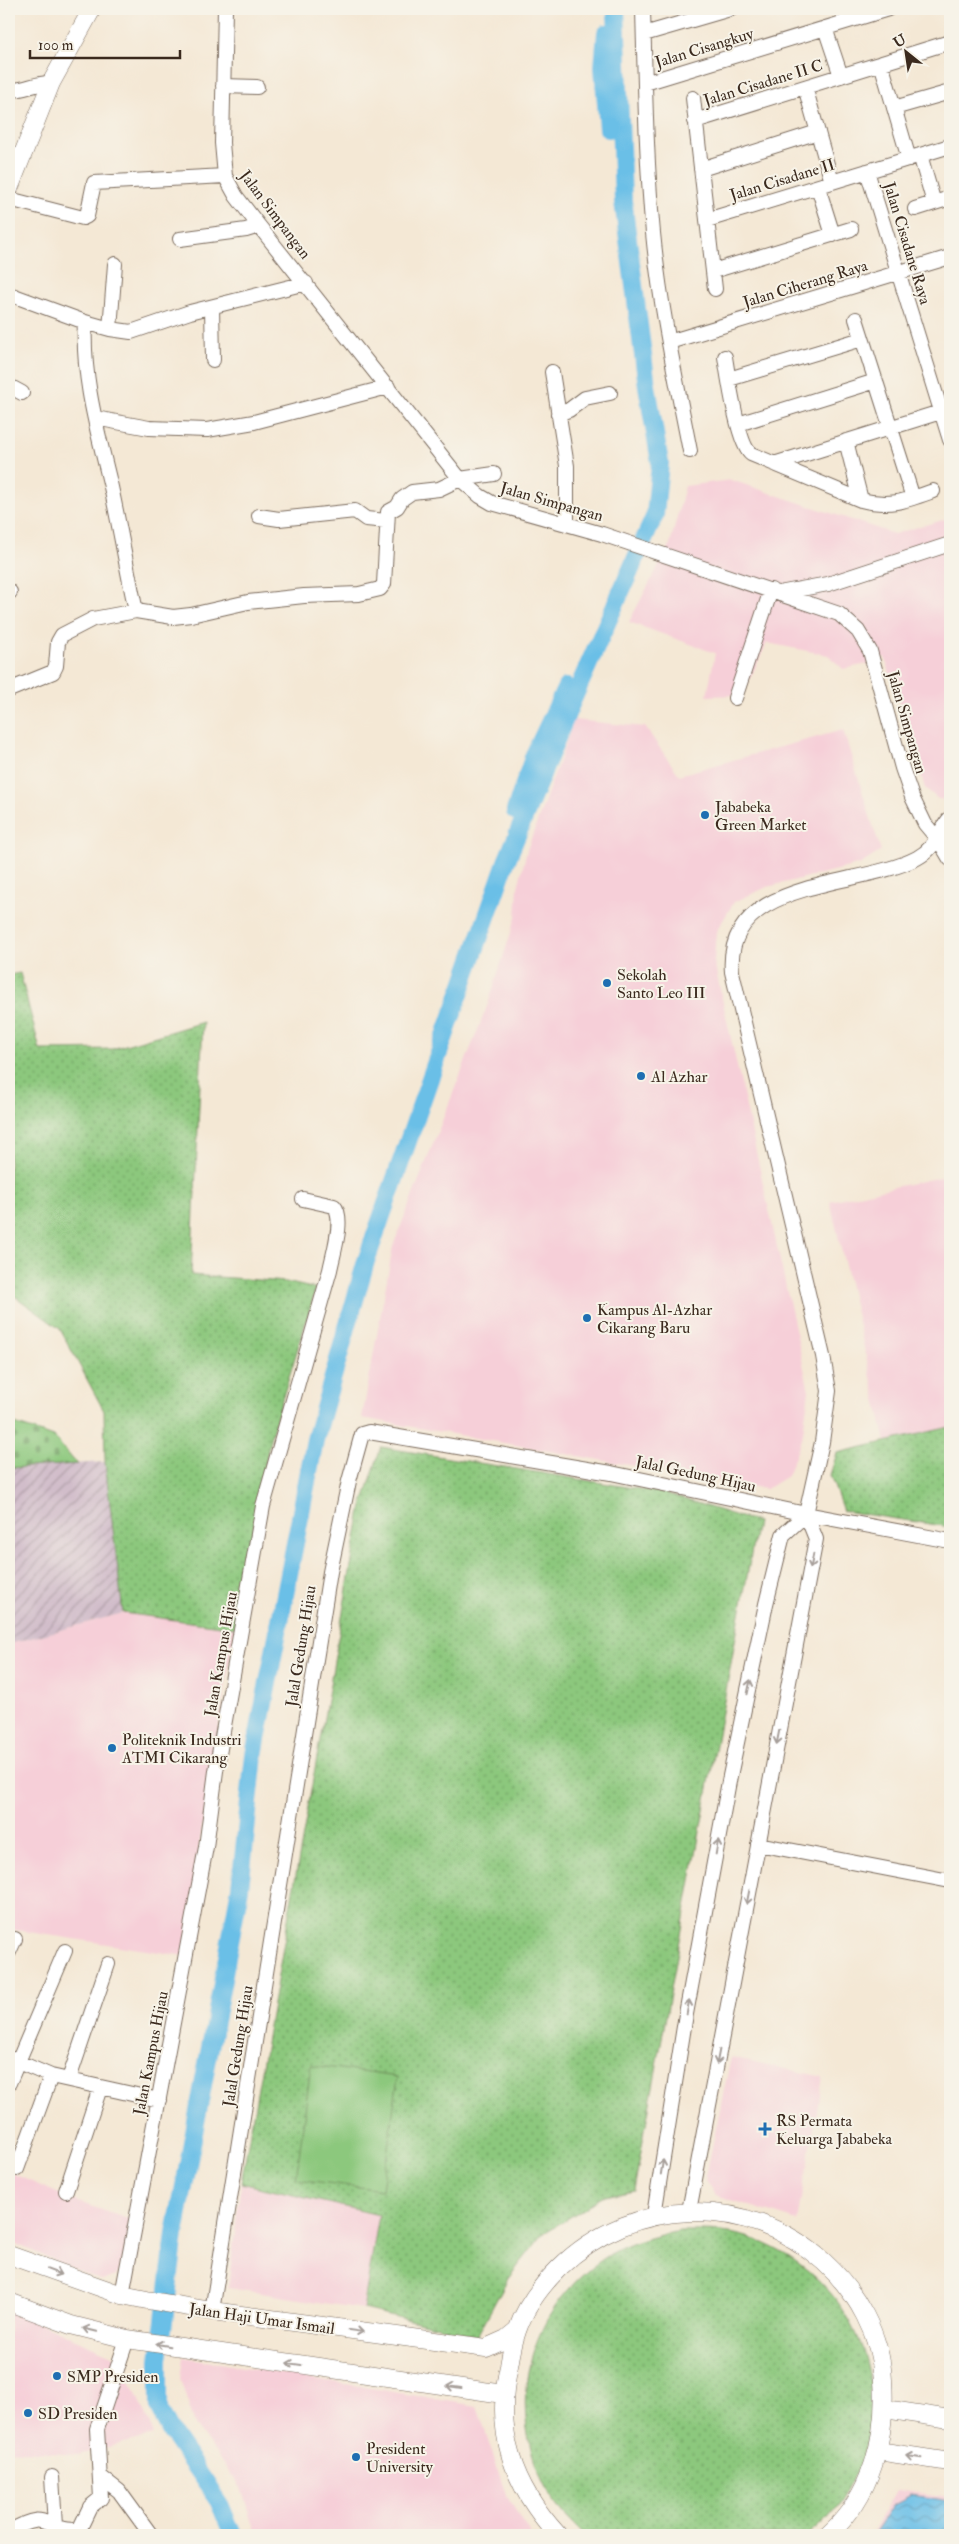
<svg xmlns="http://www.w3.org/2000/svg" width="959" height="2544" viewBox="0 0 959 2544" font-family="'IM FELL Double Pica',serif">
	<defs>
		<pattern id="industrial-furrows" width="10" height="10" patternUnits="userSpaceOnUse" patternTransform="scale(1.25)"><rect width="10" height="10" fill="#d1bdca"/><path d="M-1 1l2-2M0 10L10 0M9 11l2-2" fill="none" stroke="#ab9aa3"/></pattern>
		<pattern id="grass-dots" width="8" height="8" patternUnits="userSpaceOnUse" patternTransform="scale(1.25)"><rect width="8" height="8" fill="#8cc87d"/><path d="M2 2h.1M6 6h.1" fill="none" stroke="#74a366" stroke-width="1.8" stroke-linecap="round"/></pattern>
		<pattern id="cemetery-stones" width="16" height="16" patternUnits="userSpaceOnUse" patternTransform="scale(1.25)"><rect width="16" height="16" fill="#8cc87d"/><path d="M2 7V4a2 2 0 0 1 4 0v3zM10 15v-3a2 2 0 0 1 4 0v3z" fill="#74a366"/></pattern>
		<pattern id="water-waves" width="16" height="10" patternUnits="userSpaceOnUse" patternTransform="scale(1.25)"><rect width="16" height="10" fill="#6bbfe7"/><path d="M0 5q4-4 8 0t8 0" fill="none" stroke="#599bbb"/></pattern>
	</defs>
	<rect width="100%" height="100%" fill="#f7f3e8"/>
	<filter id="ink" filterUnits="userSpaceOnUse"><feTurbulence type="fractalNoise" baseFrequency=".02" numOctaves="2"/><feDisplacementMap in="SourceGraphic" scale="10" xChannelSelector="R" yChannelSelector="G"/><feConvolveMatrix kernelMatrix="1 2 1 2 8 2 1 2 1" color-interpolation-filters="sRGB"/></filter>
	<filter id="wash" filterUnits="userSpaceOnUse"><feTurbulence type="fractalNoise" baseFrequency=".0096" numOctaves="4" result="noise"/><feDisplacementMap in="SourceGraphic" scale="20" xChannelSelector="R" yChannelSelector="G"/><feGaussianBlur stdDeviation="1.12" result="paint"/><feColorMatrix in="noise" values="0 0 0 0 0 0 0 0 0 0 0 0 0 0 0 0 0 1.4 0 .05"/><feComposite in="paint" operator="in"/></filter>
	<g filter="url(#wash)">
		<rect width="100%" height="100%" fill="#f4e8d5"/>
		<path fill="#f6cfd8" d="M731 480 894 534 950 518V800L938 799 925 788 885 657 868 664 843 669 828 655 767 643 742 695 707 696 715 653 629 622 670 544 685 486Z
			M574 720 645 727 679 775 843 730 881 851 861 864 767 887 734 902 716 932 714 962 809 1391 802 1439 787 1476 766 1489 362 1418 393 1246 488 1004 516 917 518 887 527 850Z
			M950 1175V1427L886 1442 830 1201Z
			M123 1613 235 1628 198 1852 185 1956 9 1929V1644Z
			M731 2057 823 2077 797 2221 716 2195 705 2181Z
			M9 2172 73 2200 139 2223 116 2276 102 2281 9 2241Z
			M241 2183 379 2215 363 2309 228 2288Z
			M9 2310 112 2355 134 2389 154 2435 79 2455 9 2450Z
			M183 2357 477 2406 506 2495 531 2535H256L241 2488 195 2425 180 2379Z
			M897 2490 950 2497V2535H871Z"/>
		<path fill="url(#industrial-furrows)" d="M105 1462 123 1613 9 1644V1468Z"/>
		<path fill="url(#grass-dots)" stroke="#64794e" d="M20 973 40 1050 112 1049 203 1022 191 1275 286 1282 316 1289 270 1439 235 1628 123 1613 105 1462 104 1411 60 1329 9 1292V975Z
			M950 1427V1527L843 1511 830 1475 837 1453Z
			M381 1447 664 1493 757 1522 634 2190 604 2196 544 2233 507 2280 477 2336 363 2309 379 2215 241 2183 361 1510Z
			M679 2231C701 2231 725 2230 747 2237 839 2267 895 2364 862 2458 851 2487 834 2517 809 2535H585C570 2520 554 2505 545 2486 502 2400 531 2301 614 2252 634 2241 657 2236 679 2231Z"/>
		<path fill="url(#cemetery-stones)" stroke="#64794e" d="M9 1422 54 1437 77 1464 9 1468Z"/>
		<path fill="#8cc87d" stroke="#64794e" d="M311 2065 398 2077 382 2190 296 2179Z"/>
		<path fill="url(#water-waves)" stroke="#537482" d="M911 2495 950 2501V2535H873L894 2504Z"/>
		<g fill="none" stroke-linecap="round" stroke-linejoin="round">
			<path stroke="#6bbfe7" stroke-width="18" d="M606 33 603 67 608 129
				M515 811 534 755 566 687
				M233 2535 219 2502 172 2434 159 2409V2360L175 2234 240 1888 254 1755 315 1440 366 1261 506 862 571 704 655 515 660 463 647 386 623 201 616 9"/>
		</g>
	</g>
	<g filter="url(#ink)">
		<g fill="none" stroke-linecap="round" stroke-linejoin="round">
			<g stroke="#7c6c5e" stroke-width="16">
				<path id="minor" d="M225 9 222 143 225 176 236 196 259 226 460 479 480 496 492 503 602 534 839 614 858 631 870 651 902 768 912 797 925 824 940 842 950 859
					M643 9C645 84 646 159 653 233 660 306 676 379 690 451
					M825 28 841 76
					M644 34 730 9
					M881 63 909 159
					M645 83 888 9
					M223 86 257 87
					M805 87 832 182
					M9 90C25 91 36 82 51 83
					M693 98 715 289
					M894 108 950 92
					M695 121 950 42
					M920 155 934 203
					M701 169 818 132
					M867 171 950 440
					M818 187 833 235
					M9 199 83 218 87 216 94 183 225 176
					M915 209 950 198
					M707 220 950 146
					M180 239 246 230 259 226
					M713 271 851 229
					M9 294 85 322 110 329 131 332 190 312 306 283
					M212 307 213 360
					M856 319 913 498
					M85 322C82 379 98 432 111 487 120 528 127 570 136 611
					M110 329 115 264
					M669 342 950 257
					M725 357C728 375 738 445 751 454L861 500C890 507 905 501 933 491
					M552 372 567 466V524
					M729 379 862 339
					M9 386 22 393
					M558 414 569 410 585 398 610 393
					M95 418 149 428 207 430 254 422 388 387
					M738 424 876 381
					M846 441 861 500
					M774 464 950 409
					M259 516 279 519 355 511 366 519 387 521
					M9 592H10
					M779 593 828 584 950 544
					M9 690 53 672 56 666 58 642 62 635 93 619 136 611 173 617 191 615 248 602 304 596 359 594 380 589 384 584 388 512 397 507 402 499 412 492 439 489 460 479 494 474
					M735 698 771 590
					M758 1844 950 1881
					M9 1952 15 1939
					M9 2058 51 2076 159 2100
					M69 2079 108 1964
					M9 2083 65 1951
					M17 2169 51 2076
					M66 2191 100 2088
					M689 2211 816 1539 806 1514
					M654 2215 686 2014 730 1776 766 1604 783 1535 806 1514 822 1442 829 1391 823 1356 732 972C724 877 858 889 917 858 937 847 937 833 950 818
					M122 2295 206 1847 216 1771 263 1506 330 1270C333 1254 345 1218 334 1206L303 1199
					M212 2311 330 1572 349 1481 362 1434 369 1432 611 1473 806 1514 950 1541
					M52 2477 55 2526
					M101 2477 119 2491 151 2535
					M9 2532C49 2507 42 2531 77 2530L80 2528 90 2507 101 2498 97 2429 127 2339"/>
			</g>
			<g stroke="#7c6c5e" stroke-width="19">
				<path id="major" d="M9 189 51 83 92 9
					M9 2255 122 2295 147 2300 212 2311 486 2348 506 2339 517 2330
					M9 2302 71 2325 127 2339 503 2394
					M885 2409 950 2419
					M878 2451 950 2462
					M558 2535C513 2486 494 2432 509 2366 511 2354 513 2342 517 2331 525 2307 542 2285 559 2268 632 2196 748 2193 824 2262 856 2291 881 2335 883 2380 887 2436 872 2496 828 2535"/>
			</g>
			<use href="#minor" stroke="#fff" stroke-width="14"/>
			<use href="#major" stroke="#fff" stroke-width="18"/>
		</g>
		<defs><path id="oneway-shaft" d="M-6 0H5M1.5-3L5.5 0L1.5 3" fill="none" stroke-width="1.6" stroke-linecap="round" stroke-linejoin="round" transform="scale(1.25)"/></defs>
		<g stroke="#a79f9a">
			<use href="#oneway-shaft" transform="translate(812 1561) rotate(101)"/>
			<use href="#oneway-shaft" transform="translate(749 1687) rotate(-78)"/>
			<use href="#oneway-shaft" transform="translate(778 1737) rotate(101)"/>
			<use href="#oneway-shaft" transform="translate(717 1847) rotate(-80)"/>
			<use href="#oneway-shaft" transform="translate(748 1897) rotate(101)"/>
			<use href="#oneway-shaft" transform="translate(688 2007) rotate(-80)"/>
			<use href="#oneway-shaft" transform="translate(718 2057) rotate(101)"/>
			<use href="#oneway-shaft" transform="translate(662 2167) rotate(-81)"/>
			<use href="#oneway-shaft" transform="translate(54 2272) rotate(21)"/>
			<use href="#oneway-shaft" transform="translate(90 2330) rotate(-166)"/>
			<use href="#oneway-shaft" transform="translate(356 2331) rotate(8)"/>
			<use href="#oneway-shaft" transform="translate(163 2345) rotate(-171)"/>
			<use href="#oneway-shaft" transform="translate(294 2364) rotate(-172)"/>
			<use href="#oneway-shaft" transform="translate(454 2387) rotate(-172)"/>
			<use href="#oneway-shaft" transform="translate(914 2457) rotate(-171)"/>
		</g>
	</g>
	<g fill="#1f6fb2" stroke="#f7f3e8" stroke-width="2">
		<circle cx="705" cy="815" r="5"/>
		<circle cx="607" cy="983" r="5"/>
		<circle cx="641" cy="1076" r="5"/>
		<circle cx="587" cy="1318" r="5"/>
		<circle cx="112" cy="1748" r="5"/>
		<path d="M762.5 2121.5h5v5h5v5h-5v5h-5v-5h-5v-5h5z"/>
		<circle cx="57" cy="2376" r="5"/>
		<circle cx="28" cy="2413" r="5"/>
		<circle cx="356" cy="2457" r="5"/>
	</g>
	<g text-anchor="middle" stroke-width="4" stroke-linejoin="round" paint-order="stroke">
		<g font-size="16" fill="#3b2a1e" stroke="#f7f3e8">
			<text transform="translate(704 47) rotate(-17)" y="6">Jalan Cisangkuy</text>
			<text transform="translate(763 82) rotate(-17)" y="6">Jalan Cisadane II C</text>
			<text transform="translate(782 179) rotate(-17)" y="6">Jalan Cisadane II</text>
			<text transform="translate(276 214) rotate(53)" y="6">Jalan Simpangan</text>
			<text transform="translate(908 243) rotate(73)" y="6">Jalan Cisadane Raya</text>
			<text transform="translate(805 283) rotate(-17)" y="6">Jalan Ciherang Raya</text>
			<text transform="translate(552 501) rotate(16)" y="6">Jalan Simpangan</text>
			<text transform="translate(908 722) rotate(74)" y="6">Jalan Simpangan</text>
			<text transform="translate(696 1473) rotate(12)" y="6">Jalal Gedung Hijau</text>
			<text transform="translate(300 1646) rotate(-81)" y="6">Jalal Gedung Hijau</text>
			<text transform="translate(220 1654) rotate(-80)" y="6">Jalan Kampus Hijau</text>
			<text transform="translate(237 2046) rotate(-81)" y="6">Jalal Gedung Hijau</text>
			<text transform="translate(150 2053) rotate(-79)" y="6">Jalan Kampus Hijau</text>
			<text transform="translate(262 2318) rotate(8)" y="6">Jalan Haji Umar Ismail</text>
		</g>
		<g font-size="16" fill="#3b2a1e" stroke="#f7f3e8" text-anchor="start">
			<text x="715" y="812">Jababeka<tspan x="715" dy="18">Green Market</tspan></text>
			<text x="617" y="980">Sekolah<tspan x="617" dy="18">Santo Leo III</tspan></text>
			<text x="651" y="1082">Al Azhar</text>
			<text x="597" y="1315">Kampus Al-Azhar<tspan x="597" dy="18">Cikarang Baru</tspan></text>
			<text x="122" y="1745">Politeknik Industri<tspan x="122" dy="18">ATMI Cikarang</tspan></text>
			<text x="776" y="2126">RS Permata<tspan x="776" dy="18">Keluarga Jababeka</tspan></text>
			<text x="67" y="2382">SMP Presiden</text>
			<text x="38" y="2419">SD Presiden</text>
			<text x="366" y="2454">President<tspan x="366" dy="18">University</tspan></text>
		</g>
	</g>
	<rect width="959" height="2544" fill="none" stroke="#f7f3e8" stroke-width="30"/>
	<g transform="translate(906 52) rotate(330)" stroke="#f7f3e8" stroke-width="4" paint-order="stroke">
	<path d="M0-4L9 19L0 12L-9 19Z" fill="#3b2a1e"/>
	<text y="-8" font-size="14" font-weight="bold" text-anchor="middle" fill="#3b2a1e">U</text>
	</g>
	<path d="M30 50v8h150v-8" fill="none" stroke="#3b2a1e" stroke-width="2.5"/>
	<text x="38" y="50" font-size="15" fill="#3b2a1e" stroke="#f7f3e8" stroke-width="4" paint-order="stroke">100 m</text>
</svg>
